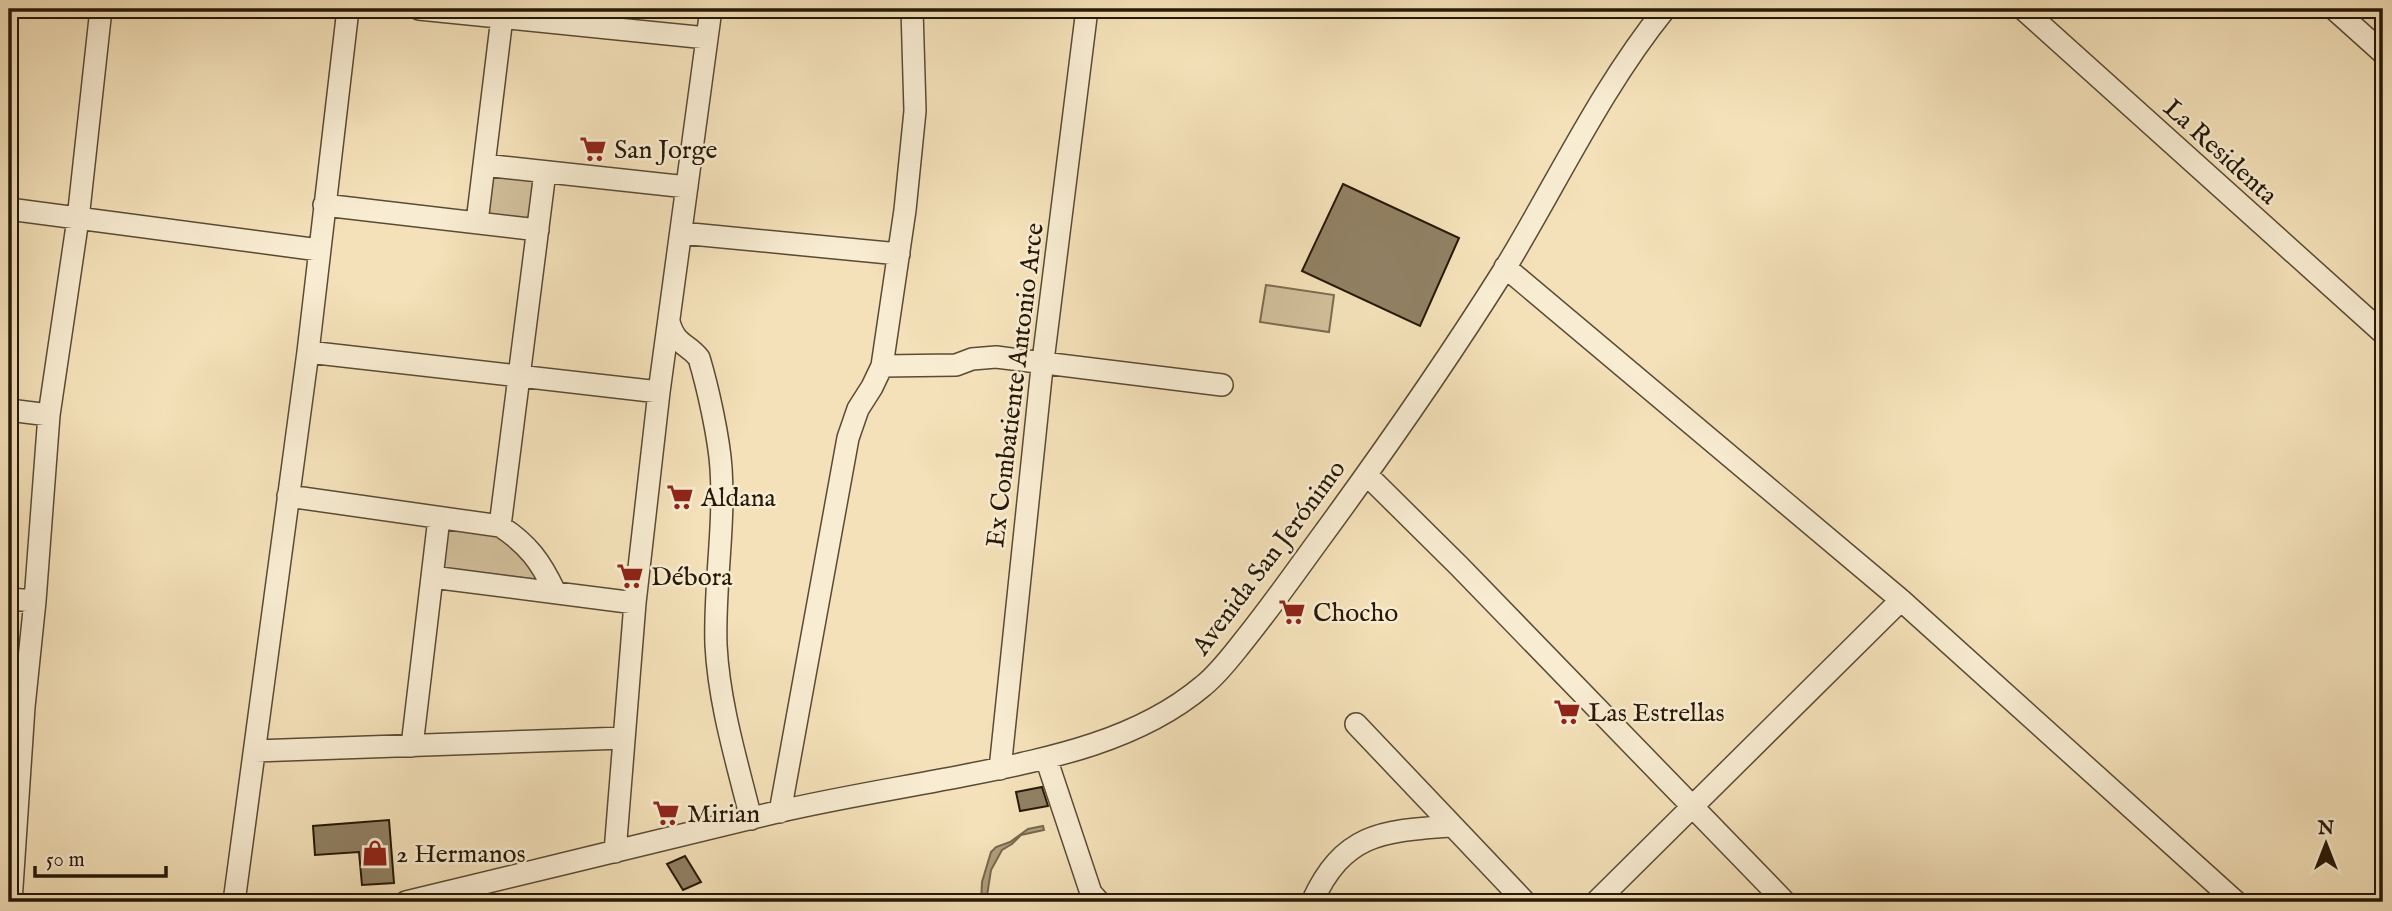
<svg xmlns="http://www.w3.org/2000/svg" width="2392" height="911" viewBox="0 0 2392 911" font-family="'IM FELL English',serif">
	<rect width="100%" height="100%" fill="#f4e1b9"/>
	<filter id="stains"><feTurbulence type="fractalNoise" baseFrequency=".00286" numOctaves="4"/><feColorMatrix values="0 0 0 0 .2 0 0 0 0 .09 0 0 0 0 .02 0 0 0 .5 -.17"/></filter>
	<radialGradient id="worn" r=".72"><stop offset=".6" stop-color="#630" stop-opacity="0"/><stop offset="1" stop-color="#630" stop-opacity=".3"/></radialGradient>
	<path fill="#d1bf9b" stroke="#7c6c51" stroke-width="2" d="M490 175 536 178 532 219 486 216Z
		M1266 285 1334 295 1329 332 1260 322Z
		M446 529 498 536 520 552 540 580 443 568Z"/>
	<path fill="#ae9d7c" stroke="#78684d" stroke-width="2" d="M1043 826 1044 830 1021 835 1012 844 1002 850 991 870 986 902H981L982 882 991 852 996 847 1010 842 1028 829Z"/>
	<path fill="#918164" stroke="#261907" stroke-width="2" d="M1343 184 1459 238 1420 326 1302 271Z
		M1042 787 1048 806 1020 811 1016 792Z
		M389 820 394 883 362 885 359 852 315 855 313 826Z
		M685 856 701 882 683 890 667 864Z"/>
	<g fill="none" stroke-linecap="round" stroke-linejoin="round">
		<g stroke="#5a4b34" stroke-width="24">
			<path id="minor" d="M419 9 707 38
				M2023 9 2383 333
				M2334 9 2383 53
				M484 165 687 187
				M324 205 538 230
				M9 209 319 250
				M477 222 503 9
				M681 233 899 254
				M1505 267 1901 600 2236 902
				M669 322C676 346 686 342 699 358 708 388 719 438 721 468 725 528 714 586 716 645 719 704 737 762 751 819
				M308 352 659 392
				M882 366 956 365 972 359 996 357 1222 385
				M9 410 49 415
				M1367 475 1459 566 1785 902
				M288 496 500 526C528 544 541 562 555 592
				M500 526 545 172
				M432 577 635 603
				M9 599 35 601
				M1356 724 1525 902
				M412 746 439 518
				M255 751 623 738
				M1046 758 1091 893 1099 902
				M1000 769 1041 377 1087 9
				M780 812 848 438 858 409 872 387 882 366 905 210 915 111 912 9
				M615 852 635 603 659 392 711 9
				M11 902 24 707 35 601 49 415 78 219 101 9
				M234 902 308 352 348 9
				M406 902C530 873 653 841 777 812 841 797 907 787 972 774 1052 758 1139 740 1203 686 1218 674 1230 658 1242 643 1268 611 1292 577 1316 544 1382 454 1445 364 1504 270 1557 183 1601 88 1665 9
				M1312 902C1344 832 1383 831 1452 826
				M1596 902 1901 600"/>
		</g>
		<use href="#minor" stroke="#f8ecd2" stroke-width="21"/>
	</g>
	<defs>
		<g id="supermarket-bare" transform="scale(2.1)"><path d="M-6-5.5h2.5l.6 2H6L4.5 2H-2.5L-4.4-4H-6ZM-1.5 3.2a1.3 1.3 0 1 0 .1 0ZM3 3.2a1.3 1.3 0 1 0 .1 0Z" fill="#8f2418" stroke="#f8ecd2" stroke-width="2.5" paint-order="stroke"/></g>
		<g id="shop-bare" transform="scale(2.1)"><path d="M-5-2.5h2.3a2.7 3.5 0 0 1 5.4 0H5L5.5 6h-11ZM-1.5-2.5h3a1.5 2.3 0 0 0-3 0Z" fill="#8f2418" stroke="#f8ecd2" stroke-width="2.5" paint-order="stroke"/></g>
	</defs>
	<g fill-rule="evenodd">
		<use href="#supermarket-bare" x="593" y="149"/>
		<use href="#supermarket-bare" x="680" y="497"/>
		<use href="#supermarket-bare" x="630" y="576"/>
		<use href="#supermarket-bare" x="1292" y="612"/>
		<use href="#supermarket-bare" x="1567" y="712"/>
		<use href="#supermarket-bare" x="666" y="813"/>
		<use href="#shop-bare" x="375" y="853"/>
	</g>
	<g text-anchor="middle" stroke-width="5" stroke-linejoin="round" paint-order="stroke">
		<g font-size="26" fill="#261907" stroke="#f8ecd2" text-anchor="start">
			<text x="614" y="158">San Jorge</text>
			<text x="701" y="506">Aldana</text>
			<text x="651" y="585">Débora</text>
			<text x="1313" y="621">Chocho</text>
			<text x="1588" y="721">Las Estrellas</text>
			<text x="687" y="822">Mirian</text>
			<text x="396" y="862">2 Hermanos</text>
		</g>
		<g font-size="26" fill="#261907" stroke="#f8ecd2">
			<text transform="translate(2221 151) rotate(42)" y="9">La Residenta</text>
			<text transform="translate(1014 385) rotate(-83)" y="9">Ex Combatiente Antonio Arce</text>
			<text transform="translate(1268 557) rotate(-53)" y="9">Avenida San Jerónimo</text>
		</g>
	</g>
	<rect width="2392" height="911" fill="none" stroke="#f4e1b9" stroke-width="35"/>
	<rect x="10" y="10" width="2371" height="890" fill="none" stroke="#261907" stroke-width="3.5"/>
	<rect x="18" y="18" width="2357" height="876" fill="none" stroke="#261907" stroke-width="2"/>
	<g transform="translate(2326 844)" stroke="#f8ecd2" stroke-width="5" paint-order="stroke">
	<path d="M0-5L12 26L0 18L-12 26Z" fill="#261907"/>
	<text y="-10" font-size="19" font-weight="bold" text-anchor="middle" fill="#261907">N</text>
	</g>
	<path d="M35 866v10h131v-10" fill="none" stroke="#261907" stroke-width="3.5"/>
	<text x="46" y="866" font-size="21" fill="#261907" stroke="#f8ecd2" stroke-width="5" paint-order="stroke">50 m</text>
	<rect width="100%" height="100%" filter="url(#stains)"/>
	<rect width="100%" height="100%" fill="url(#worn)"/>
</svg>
